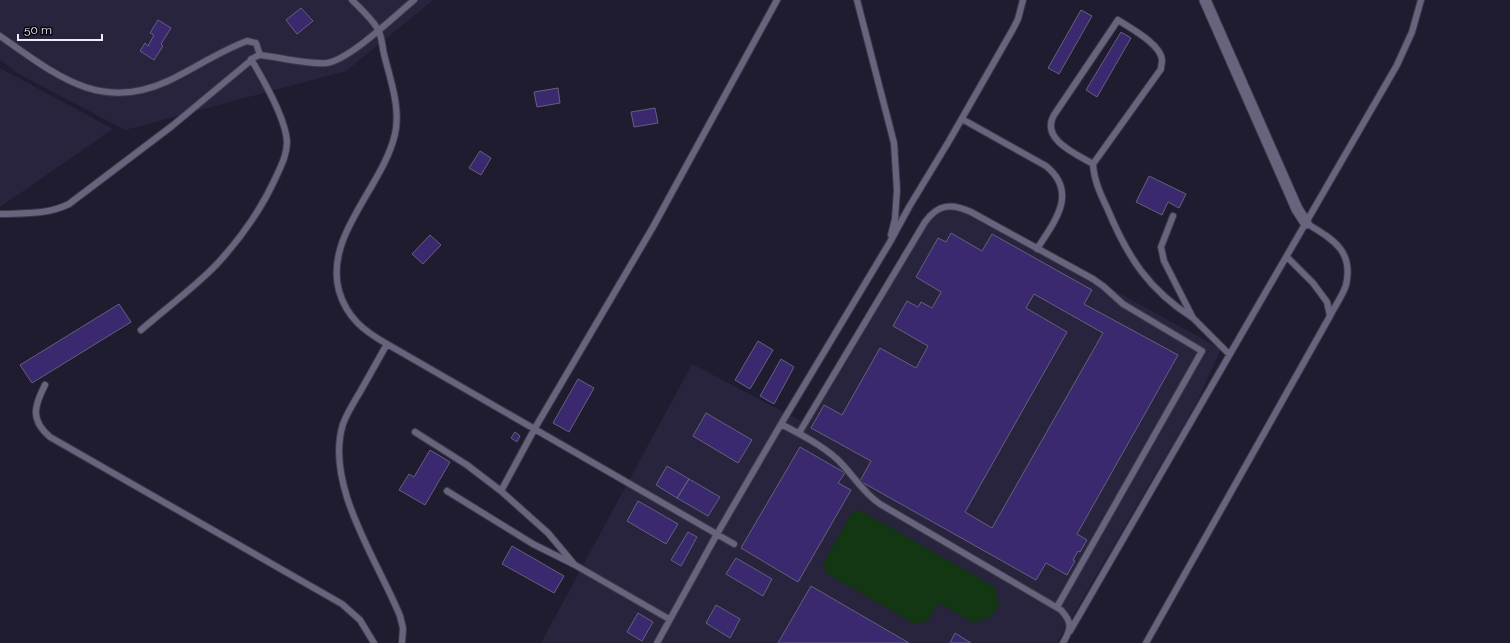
<svg xmlns="http://www.w3.org/2000/svg" width="1510" height="643" viewBox="0 0 1510 643" font-family="Raleway,sans-serif">
	<rect width="100%" height="100%" fill="#1f1c30"/>
	<path fill="#29243e" d="M0 0H433L346 71 125 130 19 74 0 60Z
		M0 68 113 129 0 207Z
		M944 207 971 212 1221 349 1196 404 1057 643H541L692 364 805 423 925 222Z"/>
	<path fill="#133613" d="M860 510 995 587 999 606 992 616 974 623 941 604 937 605 928 621 915 624 826 573 823 563 850 516 856 511Z"/>
	<path fill="#3b296f" stroke="#646179" fill-rule="evenodd" d="M301 8 313 21 297 34 286 20Z
		M1081 10 1092 16 1059 74 1048 68Z
		M158 20 171 28 161 44 163 46 154 60 140 51 145 43 148 46 154 35 150 33Z
		M1121 32 1131 38 1097 97 1086 90Z
		M558 88 560 103 537 107 534 92Z
		M655 108 658 123 634 127 631 112Z
		M480 151 491 158 481 175 469 168Z
		M1149 176 1186 194 1179 208 1168 202 1162 215 1136 202Z
		M951 233 982 251 992 234 1092 290 1084 304 1178 355 1077 534 1087 540 1080 552 1078 551 1073 560 1075 561 1067 575 1046 563 1036 580 860 481 871 461 811 428 824 405 842 415 880 348 916 368 928 346 893 326 907 301 918 307 921 302 932 308 941 292 916 277 938 238 946 242ZM1034 294 1103 333 992 528 965 512 1067 332 1026 308Z
		M430 235 441 245 423 264 412 254Z
		M119 304 131 322 32 383 20 365Z
		M758 341 773 350 750 389 735 380Z
		M781 359 794 367 774 404 760 396Z
		M578 379 594 388 569 432 553 423Z
		M706 413 752 440 738 463 693 436Z
		M515 432 520 436 517 442 511 438Z
		M800 447 845 473 838 483 851 490 798 582 741 548Z
		M430 450 450 462 425 505 399 490 409 474 414 477Z
		M667 466 689 479 677 498 656 485Z
		M689 479 720 497 708 516 677 498Z
		M638 501 678 524 666 544 627 521Z
		M688 532 697 537 681 566 671 560Z
		M512 546 564 576 554 593 502 564Z
		M736 558 772 579 763 596 726 574Z
		M811 586 909 643H778Z
		M716 605 740 619 730 638 706 623Z
		M638 613 653 622 642 641 627 632Z
		M955 633 971 643H950Z"/>
	<g fill="none" stroke-linecap="round" stroke-linejoin="round">
		<g stroke="#3c394a" stroke-width="8">
			<path id="service" d="M352 0C359 7 375 22 378 30 382 36 382 46 384 54 390 79 401 108 395 134 383 187 324 235 339 291 347 318 364 331 387 344
				M857 0 894 143 897 190 895 219 891 235
				M0 36C55 74 99 113 168 81 195 68 220 51 247 41L256 43 260 55
				M962 119 1046 166C1079 193 1054 222 1037 249
				M1093 164C1076 154 1040 139 1054 115L1118 20C1130 28 1161 44 1162 60 1162 63 1161 66 1161 69L1093 164C1094 181 1101 195 1108 210 1128 258 1149 290 1193 318
				M0 214C24 213 47 215 69 204L172 126 255 57 260 55C278 57 310 65 327 63 349 60 395 16 414 0
				M1173 216 1161 247 1164 261 1193 318 1229 354
				M1306 223C1332 239 1354 250 1346 285 1343 295 1335 306 1330 316
				M141 330C166 308 194 288 217 264 240 239 262 208 276 177 281 166 287 155 287 142 286 120 263 79 251 59
				M45 385C34 406 30 420 50 437L342 604 360 620 374 643
				M781 424C800 434 820 444 837 459 852 473 862 492 880 504L1061 610C1073 623 1071 629 1063 643
				M415 432 467 465 501 491 548 533 574 564
				M799 433 925 222C938 204 951 203 971 212L1093 279 1103 286 1123 304 1202 351 1057 607
				M447 491 533 544 575 565 669 619
				M501 491 535 428 653 227 777 0
				M1070 631 1397 65 1412 32 1421 0
				M402 643 403 628 400 616C378 561 324 485 343 424 347 413 354 402 360 392 369 376 378 360 387 344L734 544
				M657 643 717 534 781 424 890 242 909 207 949 141 1013 29 1018 19 1023 0
				M1146 643 1330 316 1327 302 1313 283 1287 257"/>
		</g>
		<g stroke="#3c394a" stroke-width="13">
			<path id="minor" d="M1205 0 1297 209 1306 223"/>
		</g>
		<use href="#service" stroke="#68647d" stroke-width="6"/>
		<use href="#minor" stroke="#68647d" stroke-width="11"/>
	</g>
	<path d="M18 34v6h84v-6" fill="none" stroke="#efedfc" stroke-width="2"/>
	<text x="24" y="34" font-size="12" fill="#efedfc" stroke="#090810" stroke-width="3" paint-order="stroke">50 m</text>
</svg>
